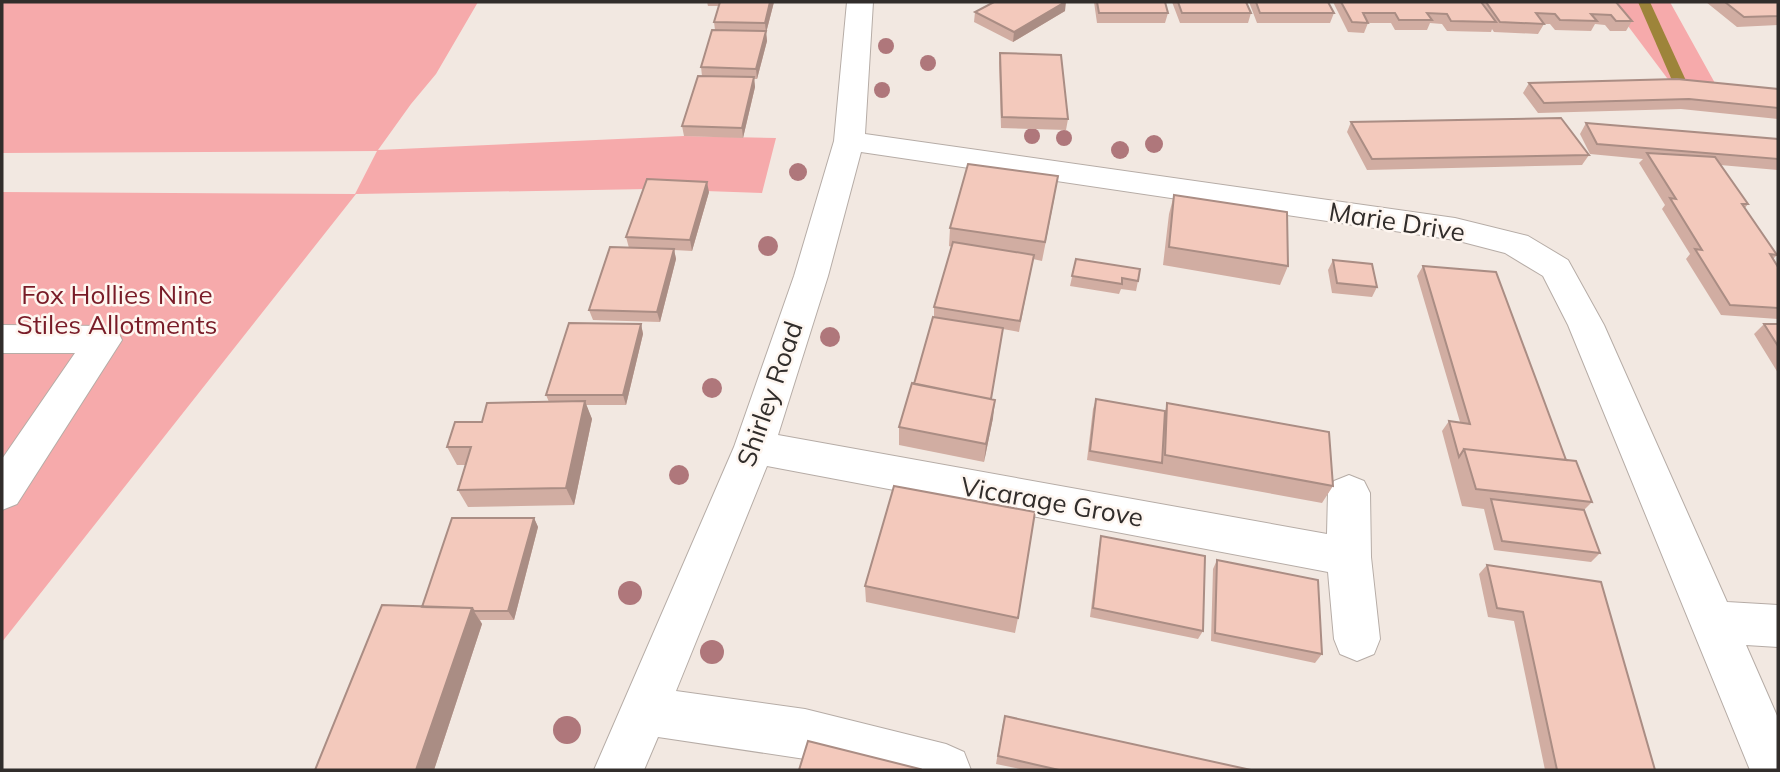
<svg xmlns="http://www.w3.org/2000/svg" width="1780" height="772" viewBox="0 0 1780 772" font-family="Mulish,sans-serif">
	<rect width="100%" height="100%" fill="#f2e8e1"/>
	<path fill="#f6aaab" d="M2 2H478L436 74 411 104 378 150 684 136 776 138 762 193 649 189 356 194 2 642V192L355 194 377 151 2 153Z
		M1610 2H1670L1721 94 1676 90Z"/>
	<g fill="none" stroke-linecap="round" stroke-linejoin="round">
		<path fill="#9d843a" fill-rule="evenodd" d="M1638 2H1650L1688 85 1686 88 1681 89 1674 85Z"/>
		<g stroke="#b6aca6" stroke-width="2">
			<path id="minor" d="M847 2H873L865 134 1455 218 1528 236 1568 260 1604 325 1727 602 1778 605V647L1746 645 1778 718V770H1750L1568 325 1543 276 1505 253 1455 240 861 152 828 276 778 435 1327 534 1328 493 1334 481 1349 475 1364 481 1370 493 1371 557 1380 639 1374 654 1357 661 1340 654 1334 639 1328 572 767 466 676 691 805 709 946 744 964 752 971 770H849L805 759 658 737 644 770H594L734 447 794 276 834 141Z
				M2 325 104 326 117 330 122 340 17 504 2 510V459L75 353H2Z"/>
		</g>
		<use href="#minor" fill="#fff" fill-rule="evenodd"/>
	</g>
	<g fill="#af777b">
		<circle cx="886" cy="46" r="8"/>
		<circle cx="928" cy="63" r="8"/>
		<circle cx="882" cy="90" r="8"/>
		<circle cx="1032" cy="136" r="8"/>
		<circle cx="1064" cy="138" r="8"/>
		<circle cx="1154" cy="144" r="9"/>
		<circle cx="1120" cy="150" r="9"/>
		<circle cx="798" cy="172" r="9"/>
		<circle cx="768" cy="246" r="10"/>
		<circle cx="830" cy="337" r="10"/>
		<circle cx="712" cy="388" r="10"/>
		<circle cx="679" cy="475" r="10"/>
		<circle cx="630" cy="593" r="12"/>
		<circle cx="712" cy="652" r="12"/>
		<circle cx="567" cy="730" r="14"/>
	</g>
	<path fill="#d1ada2" d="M707 2H774L766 33 767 41 757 79H754L755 87 743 138 684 136 682 126 702 76 701 67 715 30 714 22 719 6H708Z
		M1094 2H1165L1168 13 1165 23H1097Z
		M1172 2H1246L1251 13 1248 23H1180Z
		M1249 2H1328L1334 13 1330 23H1257Z
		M1333 2H1616L1632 21 1626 31H1610L1605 25 1595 24 1591 31 1555 30 1550 24H1544L1538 34 1494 32 1492 29 1491 32 1447 31 1442 24 1430 23 1427 30H1395L1391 23H1368L1364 33 1348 32Z
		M1706 2H1778V25L1737 27Z
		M1065 11 1013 42 974 22 975 12Z
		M1000 53 1068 119 1066 130 1001 128 999 63Z
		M1529 83 1778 89V119L1681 109 1538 113 1523 93Z
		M1351 122 1589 155 1582 165 1367 170 1347 132Z
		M1586 123 1778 139V170L1720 165 1748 204 1745 208 1777 255 1773 259 1778 267V319L1721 315 1686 259 1690 254 1662 209 1665 205 1639 163 1643 159 1590 154 1580 134Z
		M709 192 692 251 674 250 676 259 660 322 593 320 589 310 629 248 626 237Z
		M1055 195 1042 261 1033 259 1019 332 1003 329 991 399 993 418 984 462 899 445V427L914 384 934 317V307L952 247 949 246 950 228Z
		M1174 195 1288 266 1280 285 1163 265 1169 214Z
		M1076 259 1138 281 1136 291 1121 289 1119 294 1070 286Z
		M1333 260 1377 287 1372 297 1332 293 1328 270Z
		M1423 266 1566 460 1592 502 1584 510 1600 553 1591 562 1494 550 1484 509 1462 506 1442 431 1449 421 1460 422 1417 276Z
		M641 324 643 334 626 405H586L592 419 574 505 468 507 458 490 466 465H457L447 447 482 422 549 402 546 395Z
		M1764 324H1778V373L1754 334Z
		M1096 399 1165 412 1167 403 1333 486 1322 503 1087 460 1093 409Z
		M534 518 538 527 514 620H480L482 624 434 770H315L422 607Z
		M1101 536 1203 631 1198 639 1090 617 1099 546Z
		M1217 560 1322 654 1315 663 1211 641 1213 569Z
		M1487 565 1655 770H1545L1514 621 1488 617 1479 574Z
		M865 586 1018 618 1015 633 866 602Z
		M1003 723 1251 770H1025L996 764Z"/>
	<path fill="#aa8d84" d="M770 2H774L766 33 765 23Z
		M1065 2H1066L1065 11 1013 42 1014 32Z
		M766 31 767 41 757 79 756 69Z
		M754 77 755 87 743 138 742 128Z
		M707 182 709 192 692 251 690 240Z
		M674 249 676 259 660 322 657 312Z
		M641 324 643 334 626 405 623 395Z
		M995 400 993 418 984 462 986 444Z
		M585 401 592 419 574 505 566 488Z
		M534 518 538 527 514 620 508 611Z
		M472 608 482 624 434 770H416Z"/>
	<path fill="#f3c9bc" stroke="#aa8d84" stroke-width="2" d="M720 2H770L765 23 714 22Z
		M994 2H1065L1014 32 975 12Z
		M1097 2H1165L1168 13H1099Z
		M1178 2H1246L1251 13H1182Z
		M1256 2H1328L1334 13H1260Z
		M1341 2H1481L1496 22 1451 21 1447 14 1427 13 1432 20H1399L1395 13H1363L1368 23 1352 22Z
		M1486 2H1616L1632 21H1616L1611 15 1591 14 1597 21 1560 20 1555 14 1536 13 1544 24 1500 22Z
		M1725 2H1778V16L1744 17Z
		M712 30 766 31 756 69 701 67Z
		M1000 53 1061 55 1068 119 1002 117Z
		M698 76 754 77 742 128 682 126Z
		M1677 79 1778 89V108L1689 99 1544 103 1529 83Z
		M1561 118 1589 155 1372 159 1351 122Z
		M1586 123 1778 139V159L1597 144Z
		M1647 153 1715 157 1748 204H1742L1777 255 1770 254 1778 267V308L1730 305 1695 249 1702 250 1670 198 1676 199Z
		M968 164 1058 176 1045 242 950 228Z
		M647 179 707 182 690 240 626 237Z
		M1174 195 1287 212 1288 266 1169 247Z
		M953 242 1034 255 1020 321 934 307Z
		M610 247 674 249 657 312 589 310Z
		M1076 259 1140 269 1138 281 1122 278V284L1072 276Z
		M1333 260 1372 264 1377 287 1337 283Z
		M1423 266 1496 272 1566 460 1464 449 1459 457 1449 421 1470 424Z
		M933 317 1003 328 991 399 914 384Z
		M569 323 641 324 623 395H546Z
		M1764 324H1778V346Z
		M912 383 995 400 986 444 899 427Z
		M1096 399 1165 411 1162 463 1090 451Z
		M585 401 566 488 458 490 471 447H447L455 422H482L487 403Z
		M1167 403 1329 432 1333 486 1165 455Z
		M1464 449 1576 461 1592 502 1476 489Z
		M894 486 1035 512 1018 618 865 586Z
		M1491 499 1584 510 1600 553 1502 541Z
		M452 518H534L508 611H474L472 608 422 607Z
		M1101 536 1205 556 1203 631 1093 608Z
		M1217 560 1318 580 1322 654 1215 633Z
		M1487 565 1601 582 1655 770H1557L1523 612 1497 608Z
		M382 605 472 608 416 770H315Z
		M1005 716 1251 770H1059L998 756Z
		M808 741 920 769 919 770H799Z"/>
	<g text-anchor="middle" stroke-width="5" stroke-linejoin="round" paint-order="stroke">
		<g font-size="26" fill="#312d2b" stroke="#fef6f0">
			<text transform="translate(1397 222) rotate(9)" y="9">Marie Drive</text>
			<text transform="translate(770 394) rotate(-71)" y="9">Shirley Road</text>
			<text transform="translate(1052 502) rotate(10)" y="9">Vicarage Grove</text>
		</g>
		<g font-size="26" fill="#781b27" stroke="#fef6f0">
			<text x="117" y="304">Fox Hollies Nine<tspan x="117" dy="30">Stiles Allotments</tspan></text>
		</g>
	</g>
	<rect width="1780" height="772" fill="none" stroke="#312d2b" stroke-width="7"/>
</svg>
